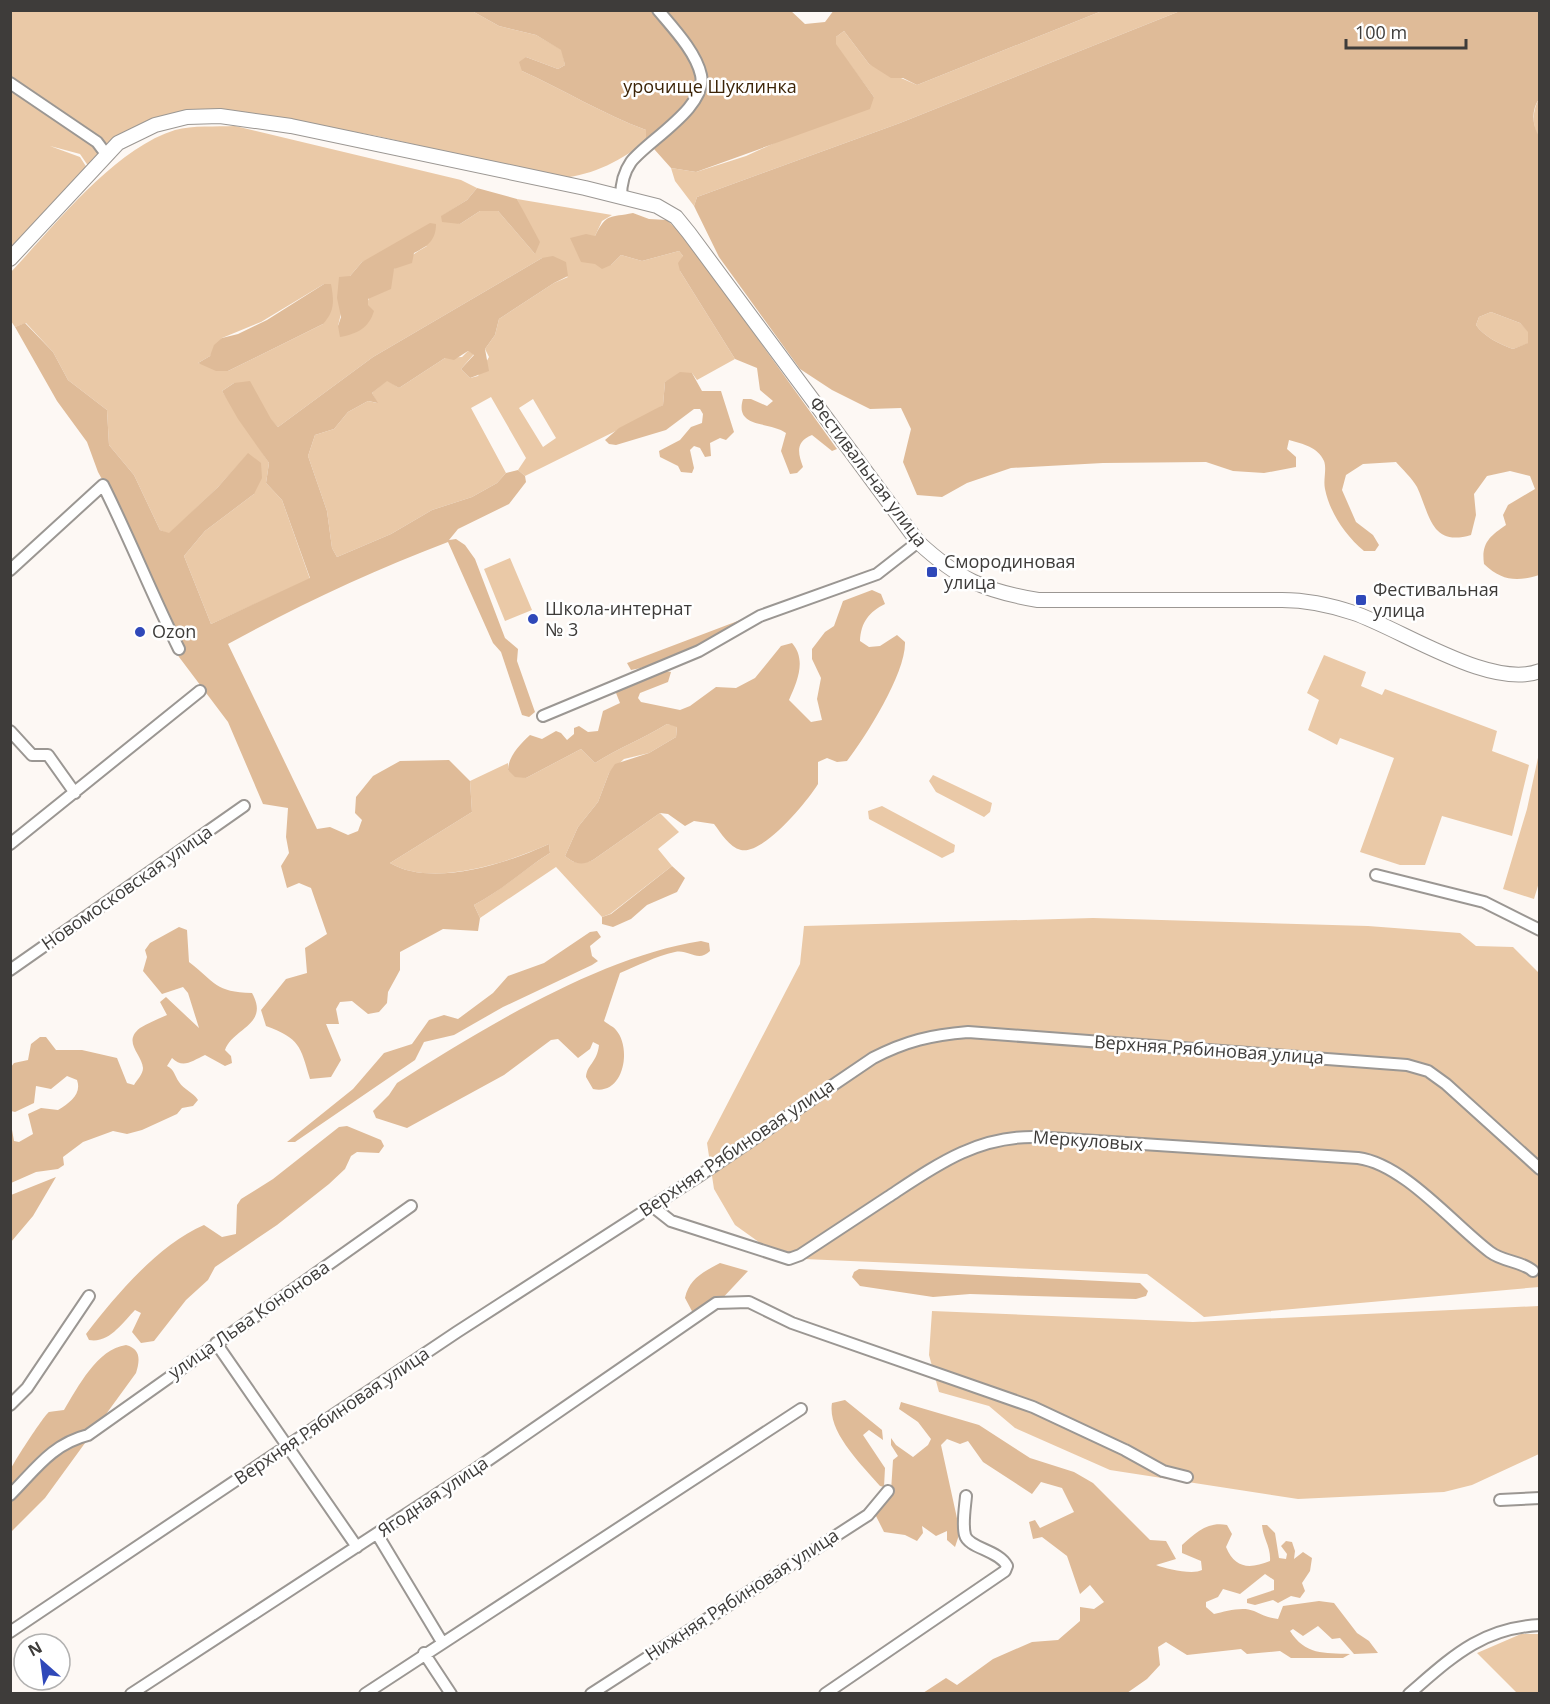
<svg xmlns="http://www.w3.org/2000/svg" width="1550" height="1704" viewBox="0 0 1550 1704" font-family="'Open Sans',sans-serif">
	<rect width="100%" height="100%" fill="#fdf8f4"/>
	<path fill="#eac9a7" fill-rule="evenodd" d="M10 11H472L499 26 536 35 562 50 565 65 558 69 526 57 522 71C564 90 603 114 646 130V140C624 160 592 175 563 178L377 136 300 122 191 114 110 154 98 135 11 76Z
		M1102 11H1180L900 123 697 197 694 206 675 181 671 168 696 172 746 156 874 97 835 44 836 37 844 31 869 64 917 85Z
		M10 83 106 154 91 170 80 154 50 146 80 157 89 171 10 254Z
		M1539 99V138C1532 126 1532 110 1539 99Z
		M235 126 461 180 477 188 467 200 442 216 460 224 480 211H498L535 254 526 218 517 199 612 215 602 221 595 236 611 265 621 255 642 261 679 251 683 256 680 271 735 359 697 380 692 373 665 382 663 405 650 414 525 476 518 470 526 458 491 397 471 408 506 473 497 483 472 497 432 510 391 534 337 557 332 548 327 511 308 456 315 435 334 429 348 412 368 401 377 403 372 393 387 380 399 388 445 358 462 357 468 351 474 354 461 369 470 378 478 376 489 357 485 349 495 335 499 319 554 283 568 277 542 258 373 357 278 427 234 383 222 391 269 463 266 483 282 500 310 579 211 624 184 556 205 531 254 494 248 454 218 487 169 534 160 530 134 475 109 445 107 410 68 380 53 352 26 323 15 327 11 321V272C55 225 114 149 175 130 193 125 216 127 235 126ZM427 246C409 256 370 284 367 305L338 326 350 276 362 262ZM324 284 323 324 228 371 198 363 210 356 222 338 261 322ZM533 399 556 438 543 447 519 408Z
		M1491 312 1520 323 1529 332V343L1513 349C1501 345 1483 336 1476 325L1479 317Z
		M510 558 532 610 505 621 484 569Z
		M1324 655 1366 672 1361 686 1382 695 1385 689 1497 731 1492 751 1529 765 1512 836 1442 816 1425 865H1400L1360 852 1394 758 1340 738 1337 745 1308 730 1319 700 1307 693Z
		M667 724 677 726 676 737 649 753 624 759 609 773 598 802 578 827 565 856C574 864 581 865 593 860L660 813 679 832 658 849 672 866 610 914 602 917 556 867 480 918 474 905C502 890 523 870 550 853L549 844C507 863 432 888 390 863L472 812 470 781 508 763V770L526 778 581 749 595 763C618 748 643 739 667 724Z
		M1539 753 1540 879 1534 899 1503 889 1527 809Z
		M933 775 992 803 990 812 984 817 936 792 929 781Z
		M882 806 955 845 954 852 942 858 869 819 868 811Z
		M1093 918 1368 926 1460 933 1476 946 1513 947 1539 973V1287L1204 1317 1147 1274 781 1258 735 1225 714 1189 707 1143 800 964 804 926Z
		M1539 1306V1454L1472 1485 1444 1492 1298 1499 1110 1470 1015 1428 989 1406 939 1392 929 1355 932 1311 1193 1322Z
		M1521 1634H1539V1693H1517L1477 1653Z"/>
	<path fill="#dfbb98" fill-rule="evenodd" d="M790 10 805 24 825 22 834 10 1102 11 917 85 903 78H891L869 64 844 31 836 37V44L874 97 870 109 696 172 671 168 646 140V130C603 114 564 90 522 71L519 62 526 57 558 69 565 65 561 50 536 35 499 26 472 11Z
		M1180 11H1539V99C1531 110 1532 126 1540 138L1539 575C1517 582 1502 581 1484 564 1481 543 1490 536 1506 525L1503 515 1508 505 1535 489 1530 476 1510 471 1487 476 1474 494 1476 515 1471 535C1431 547 1430 515 1417 487 1412 478 1403 470 1396 462L1363 464 1346 475 1342 490 1356 522 1373 535 1379 545 1375 551H1364C1345 535 1330 513 1325 489 1323 480 1327 469 1324 461 1318 447 1303 444 1289 440L1287 449 1296 457V467L1264 473 1233 471 1206 462 1103 463 1011 468 967 483 942 497 917 495 903 462 911 429 901 408 870 409 832 390 800 369 719 257 694 206 697 197 900 123ZM1491 312 1520 323 1528 332V343L1513 349C1501 345 1483 336 1476 325L1479 317Z
		M477 188 517 199 540 242 535 254 498 211H480L460 224 442 222 441 216 467 200Z
		M633 213 649 219 667 220 683 235 837 449 832 451 812 435C795 442 798 453 803 467L797 473 790 474 781 451 786 433C770 421 734 429 743 399H751L767 406 773 401 760 390 757 368 735 359 680 271 678 263 683 256 679 251 642 261 621 255 611 265 602 269 595 264 581 262 570 238 586 234 595 236C607 212 610 218 633 213Z
		M430 223 436 224C436 240 428 246 414 253L412 263 394 269 391 289 368 299V305L374 311C369 328 357 334 340 337L338 326 341 317 337 298 339 277 350 276 362 262Z
		M553 256 566 262 568 276 554 283 499 319 495 335 485 349 489 371 470 378 461 369 474 355 468 351 454 360 445 358 399 388 387 381 372 393 378 403 368 401 348 412 334 429 315 435 308 456 327 511 332 548 337 557 391 534 432 510 472 497 497 483 506 473 518 470 525 476 526 482 509 504 458 529 449 540 456 539 465 545 475 559 505 638 518 649 517 661 535 712 529 717 522 715 501 652 493 643 448 542C372 571 299 605 228 644L317 829 330 827 348 835 358 831 362 820 355 813 356 797 373 776 400 761 449 760 470 781 472 812 390 863C432 888 508 863 549 844L550 853C523 870 503 890 474 905L480 918 478 931 443 929 400 952V970L388 992 387 1003 379 1012 368 1014 352 1001 340 1002 336 1009 339 1024H326L341 1060 331 1077 310 1079C300 1045 300 1039 266 1026L261 1010 286 979 307 973 305 948 327 934 311 888 299 883 287 888 281 866 289 853 286 837 288 808 263 804 228 722 176 653 133 535 98 472 87 442 57 401 15 327 25 323 53 352 68 380 107 410 109 445 134 475 160 530 169 533 218 487 248 453 261 463 262 478 254 494 205 531 184 556 211 624 310 578 282 500 266 483 269 463 238 419 222 391 234 383 250 381 271 419 278 427 373 357 542 258Z
		M324 284H331C334 301 335 311 323 324L228 371H216L198 363 210 356 214 345 222 338 238 334 267 320Z
		M680 372 692 373 702 391H721L734 432 726 440 720 438 710 443 711 456 705 457 700 448 694 446 690 450 694 468 692 473 681 472 678 466 660 457 659 451 680 440 691 427 702 423 703 414 700 409H694L666 430 616 445 609 444 605 440 619 428 663 405 665 382Z
		M872 590 881 594 885 604C869 612 861 622 860 641L869 647 880 646 897 635 905 642C906 673 866 736 847 761L837 762 827 758 818 762V784C807 802 763 855 741 850 729 847 721 833 714 824L694 821 685 826 668 814 660 813 593 860C581 866 575 864 565 856L578 827 598 802 609 773 615 764 649 753 676 737 677 727 667 724C643 739 618 748 595 763L581 749 526 778 515 777 508 770C508 757 520 744 530 735L542 739 556 731 561 733 567 740 574 734V728L579 726 588 732 598 731 603 711 620 703 616 693 618 688 661 670 671 672 668 682 640 693 638 698 641 702 680 710 690 706 716 687 736 688 755 678 781 646 792 643C807 660 797 682 789 700L811 722 822 720 817 699 821 678 812 659V649L825 632 834 626 843 601Z
		M743 619 745 620C708 639 672 663 631 670L627 663Z
		M672 866 685 878 677 892 647 905 631 919 613 927 602 924V917L611 914Z
		M179 927 187 930 189 962C216 983 215 992 252 993 270 1025 233 1028 225 1050L231 1056 232 1063 225 1066 205 1055C192 1061 183 1069 172 1058L167 1066C175 1070 174 1075 179 1082 184 1090 193 1092 198 1100L193 1106 182 1108 177 1114 142 1130 127 1134 113 1131 83 1142 63 1157 64 1165 58 1169 36 1172 11 1183V1124L14 1141 19 1142 33 1134 28 1114 41 1108 58 1110C70 1103 82 1094 77 1080L67 1076 51 1089 36 1086 34 1103 15 1112 11 1111V1067L14 1063 28 1060 31 1044 40 1037H46L56 1050H82L117 1058 127 1083 134 1085C137 1080 143 1074 143 1068 142 1054 122 1042 140 1028 148 1023 158 1019 167 1015L160 1002 166 997 199 1028 188 993 183 987 162 994 143 971 147 957 145 950 150 943Z
		M597 931 601 937 590 946 592 956 598 961 592 965 503 1007 454 1035 424 1042 415 1060 295 1142H287L353 1089 384 1053 412 1044 429 1020 444 1015 458 1019 493 993 508 976 544 963 590 932Z
		M701 941 709 943 710 951C698 963 689 949 675 952 656 956 637 966 620 973L604 1021C607 1024 613 1026 616 1030 632 1048 624 1096 593 1089L586 1077C587 1064 597 1063 599 1045L593 1042 590 1049 578 1058 558 1039 551 1040 504 1075 407 1128 376 1118 373 1111 389 1095 397 1083C481 1029 602 956 701 941Z
		M347 1126 381 1140 384 1146 379 1153 357 1152 351 1156 345 1169 329 1184 277 1225 215 1267 208 1280 186 1300 154 1341 141 1343 132 1332 141 1313 135 1310C123 1322 109 1344 89 1340L86 1334C116 1295 158 1245 204 1225L222 1237 236 1234 237 1205 241 1199 273 1179 339 1127Z
		M56 1177 33 1216 11 1242V1195Z
		M720 1263 748 1271 718 1303 693 1313 685 1298C689 1279 703 1272 720 1263Z
		M859 1269 1140 1283 1148 1291 1146 1296 1136 1299 970 1294 933 1297 860 1286 852 1277 854 1272Z
		M126 1345C141 1349 140 1360 136 1373L45 1498 11 1532V1469C13 1463 45 1414 49 1412 53 1411 59 1411 64 1410 78 1387 97 1349 126 1345Z
		M845 1400 882 1430 883 1440 869 1430 863 1435 885 1468 884 1487 880 1486C862 1465 827 1432 832 1403Z
		M901 1402 979 1425 1030 1458 1074 1472 1093 1483 1150 1540 1166 1541 1176 1559 1156 1565C1166 1569 1193 1575 1202 1570L1201 1561 1182 1553V1545C1195 1533 1208 1521 1227 1525L1232 1534 1226 1547C1235 1569 1250 1569 1270 1561 1271 1547 1263 1538 1262 1525H1267L1275 1533 1279 1558 1286 1559 1287 1554 1281 1546 1286 1541 1292 1542 1295 1551 1294 1559 1303 1552 1312 1558 1310 1571 1302 1583 1305 1591 1300 1598 1291 1596 1278 1603 1273 1600 1255 1605 1247 1603V1599L1274 1590V1580L1265 1574 1240 1594 1223 1589 1218 1597 1206 1602V1607L1214 1614C1226 1611 1243 1606 1254 1611 1263 1615 1268 1618 1278 1619L1283 1606 1319 1601 1334 1603 1357 1633 1369 1641 1378 1653 1354 1654 1340 1638 1332 1639 1318 1626 1303 1636 1293 1629 1290 1631C1305 1655 1324 1653 1350 1654L1343 1658H1291L1280 1651 1247 1654 1241 1649 1187 1655 1166 1642 1158 1647 1160 1665 1147 1679 1127 1693H923L946 1678 957 1685 993 1659 1032 1642 1058 1640 1080 1621V1607L1094 1609 1104 1602 1090 1585 1080 1594 1067 1556 1042 1537 1033 1539 1029 1522 1035 1520 1040 1528 1074 1512 1062 1488 1041 1482 1032 1494 983 1462 968 1441 960 1444 947 1439 941 1445 960 1532 955 1547 947 1540V1531L936 1536 922 1526 923 1533 917 1541 905 1535 884 1532 875 1514 891 1491 893 1460 898 1456 891 1445V1438L896 1445 913 1457 928 1445 931 1439 918 1422 899 1409Z"/>
	<g fill="none" stroke-linecap="round" stroke-linejoin="round">
		<g stroke="#9b9793" stroke-width="14">
			<path id="minor" d="M10 83 97 142 106 154
				M621 197C621 185 624 172 631 162 647 141 708 107 701 75 696 52 673 28 658 10
				M10 570 103 485C130 539 152 595 179 649
				M543 716 699 651 760 616 877 574 918 542
				M10 731 32 755H48L75 793
				M10 844 200 691
				M1376 875 1484 902 1540 930
				M10 970 244 806
				M652 1206 671 1221 789 1259 800 1255C829 1236 859 1216 888 1197 935 1166 976 1136 1035 1137L1358 1158C1404 1164 1453 1224 1490 1252 1503 1262 1522 1261 1533 1271
				M216 1343 357 1547
				M10 1405 27 1388 89 1296
				M10 1495C35 1470 52 1444 88 1435L411 1206
				M1500 1500 1540 1498
				M377 1534 442 1642
				M10 1632 457 1332 702 1174 873 1058C906 1041 931 1035 968 1032L1407 1065 1428 1071 1446 1084 1540 1169
				M424 1653 451 1694
				M131 1694 477 1468 716 1303 749 1302 792 1323 1033 1407 1125 1450 1163 1471 1187 1477
				M365 1694 801 1409
				M591 1694 868 1515 888 1491
				M825 1694 1005 1571 1007 1566C999 1550 968 1548 965 1535 962 1524 965 1508 966 1496
				M1409 1694C1452 1657 1481 1628 1540 1625"/>
		</g>
		<g stroke="#9b9793" stroke-width="16">
			<path id="major" d="M10 259 118 143 155 125 187 117 220 116 291 126 585 188 657 206 676 217 689 233 918 542C958 579 984 591 1038 600H1282C1307 600 1330 605 1354 613 1403 630 1491 690 1540 671"/>
		</g>
		<use href="#minor" stroke="#fff" stroke-width="10"/>
		<use href="#major" stroke="#fff" stroke-width="14"/>
	</g>
	<g fill="#2f48b9" stroke="#fff" stroke-width="2">
		<rect x="926" y="566" width="12" height="12" rx="3"/>
		<rect x="1355" y="594" width="12" height="12" rx="3"/>
		<circle cx="533" cy="619" r="6"/>
		<circle cx="140" cy="632" r="6"/>
	</g>
	<g text-anchor="middle" stroke-width="5" stroke-linejoin="round" paint-order="stroke">
		<g font-size="18" fill="#3c2407" stroke="#fff">
			<text x="710" y="93">урочище Шуклинка</text>
		</g>
		<g font-size="18" fill="#3e3c3a" stroke="#fff">
			<text transform="translate(868 472) rotate(53)" y="6">Фестивальная улица</text>
			<text transform="translate(127 888) rotate(-35)" y="6">Новомосковская улица</text>
			<text transform="translate(1209 1050) rotate(4)" y="6">Верхняя Рябиновая улица</text>
			<text transform="translate(1088 1141) rotate(4)" y="6">Меркуловых</text>
			<text transform="translate(737 1148) rotate(-34)" y="6">Верхняя Рябиновая улица</text>
			<text transform="translate(249 1320) rotate(-35)" y="6">улица Льва Кононова</text>
			<text transform="translate(332 1416) rotate(-34)" y="6">Верхняя Рябиновая улица</text>
			<text transform="translate(433 1497) rotate(-34)" y="6">Ягодная улица</text>
			<text transform="translate(742 1595) rotate(-33)" y="6">Нижняя Рябиновая улица</text>
		</g>
		<g font-size="18" fill="#3e3c3a" stroke="#fff" text-anchor="start">
			<text x="944" y="568">Смородиновая<tspan x="944" dy="21">улица</tspan></text>
			<text x="1373" y="596">Фестивальная<tspan x="1373" dy="21">улица</tspan></text>
			<text x="545" y="615">Школа-интернат<tspan x="545" dy="21">№ 3</tspan></text>
			<text x="152" y="638">Ozon</text>
		</g>
	</g>
	<rect width="1550" height="1704" fill="none" stroke="#3e3c3a" stroke-width="24"/>
	<g transform="translate(42 1662) rotate(332)"><circle r="28" fill="#ffffff" stroke="#b2b1b0" stroke-width="1.5"/>
	<path d="M0-4.5L10 22L0 15L-10 22Z" fill="#2f48b9"/>
	<text y="-9" font-size="16" font-weight="bold" text-anchor="middle" fill="#3e3c3a">N</text>
	</g>
	<path d="M1346 39v9h120v-9" fill="none" stroke="#3e3c3a" stroke-width="3"/>
	<text x="1355" y="39" font-size="18" fill="#3e3c3a" stroke="#ffffff" stroke-width="4.5" paint-order="stroke">100 m</text>
</svg>
